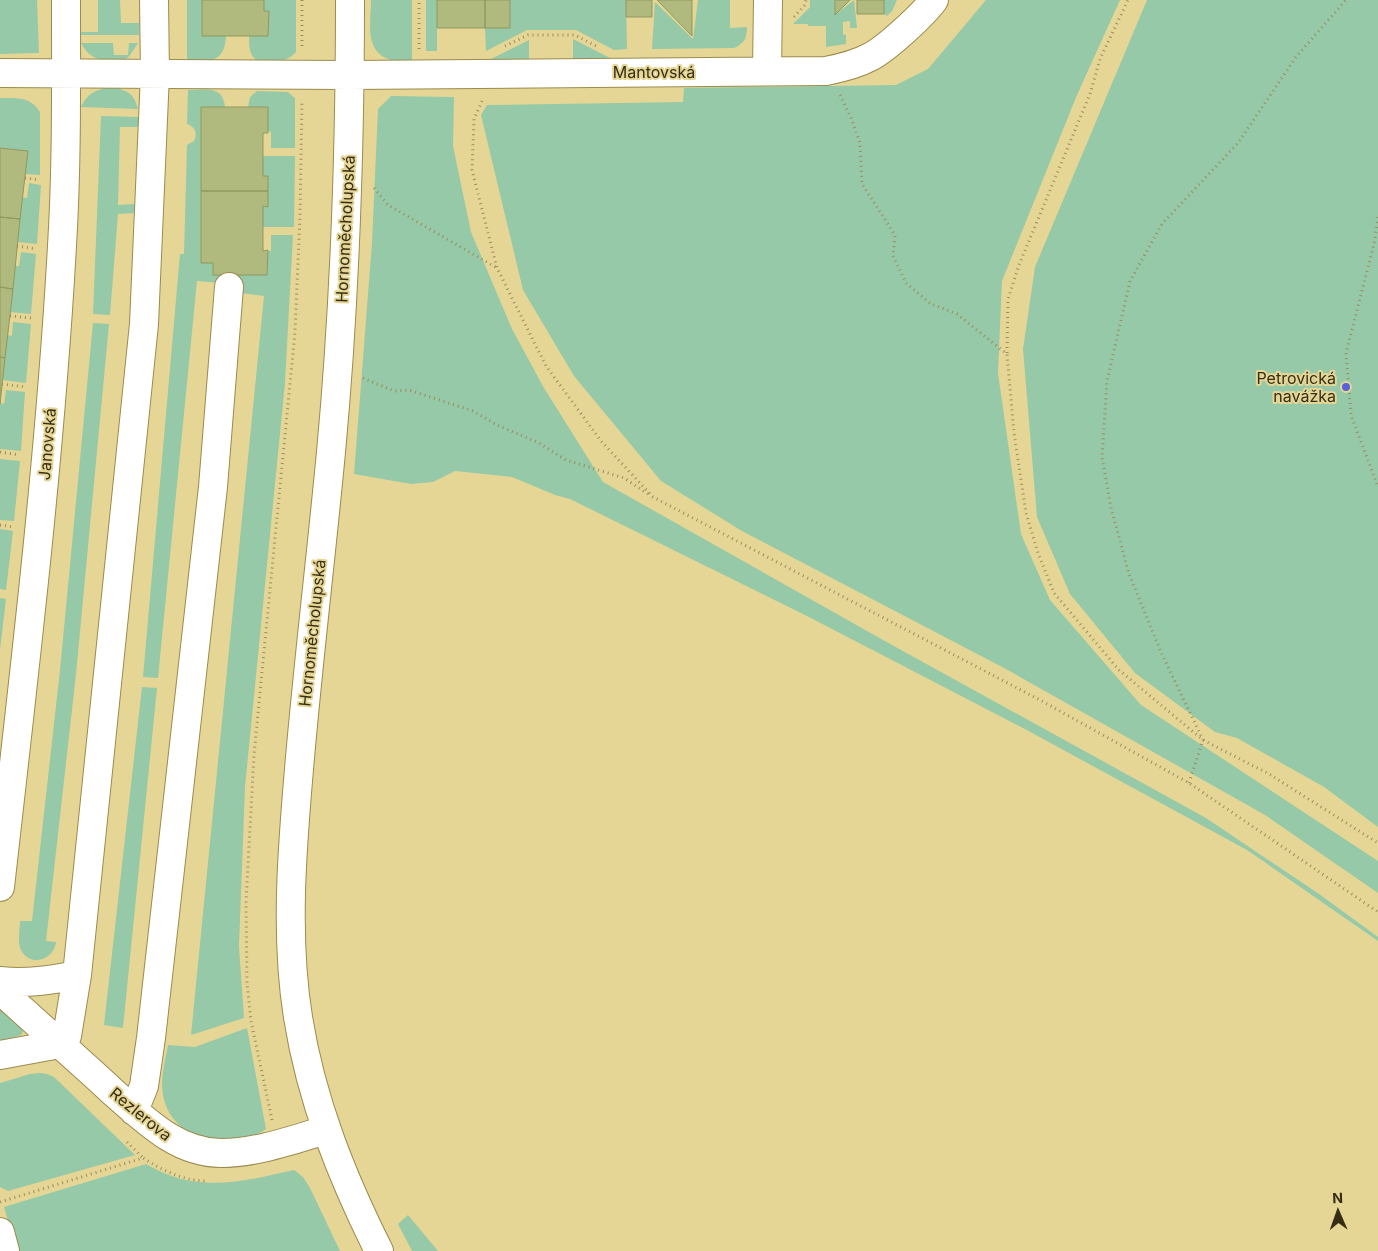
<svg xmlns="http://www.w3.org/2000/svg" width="1378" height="1251" viewBox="0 0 1378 1251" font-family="Inter,sans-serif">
	<rect width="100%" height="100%" fill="#e6d696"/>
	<path fill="#95c9a7" d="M0 0H37L39 53 0 54Z
		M98 0H120L121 23H139V35H79L78 32H98Z
		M187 0H202V36H226C225 63 208 62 187 63Z
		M264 0H296V52C285 64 272 62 257 61 249 54 249 47 249 36H268L269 11H264Z
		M371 0H412V61C404 61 395 62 388 59 364 50 371 21 371 0Z
		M426 0H437V51H426Z
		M510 0H626L627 49 614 50 576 30H527L486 51 485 28H510Z
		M698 0H730V28L747 27C747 38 744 44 734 48L652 49 655 2 693 39Z
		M810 0H835V15L854 0 857 28H850V21L843 22V34L846 35V44L826 47V26H808V24H793L810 7Z
		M884 0H897L892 11 887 16 884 14Z
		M986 0H1120L1077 95 1002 281 998 373 1021 534 1050 600 1141 705 1378 861V893L1265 815 1006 669 742 531 661 481 574 376 523 290 481 115 487 105 683 102 684 88 896 85 928 69Z
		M1147 0H1378V827L1324 787 1237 738 1215 732 1135 673 1070 594 1037 517 1023 349 1035 267Z
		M573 39 612 59H573Z
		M529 40V60H489Z
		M81 43H113L114 55H128L129 43H138C134 49 131 55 126 59 121 62 115 62 110 61 96 60 88 56 81 43Z
		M113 87C128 91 134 93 138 109L81 107C88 92 98 89 113 87Z
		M188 90C205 90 223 85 225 107H201V263H213V275H267V251H271V235H293L285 383 245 787 239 947 244 1018 191 1035 264 296 241 293 242 285 197 281 158 678 143 677 180 254H184L187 145 194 141C198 133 195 127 187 124Z
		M257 91 288 92 295 98V148H271V132L268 131V108L248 107 250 97Z
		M391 96 454 97 453 146 471 232 512 329 544 388 603 482 883 640 1206 818 1319 894 1378 937V941L1247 850 1023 728 807 616 570 499 555 495 512 477 455 471 433 482 411 484 354 474 372 243 378 109Z
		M0 98C15 98 31 96 40 112V175L25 174 27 151 0 148Z
		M101 116 139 117V127H120L118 205 136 204V213L118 214 110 315 93 314Z
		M263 156H295L294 227H263V206L267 207 263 176Z
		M29 183 41 185 37 244 17 242 22 197 27 198Z
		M21 252 36 254 31 314 10 312 15 266H19Z
		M13 322 31 324 26 383 2 380 7 335 12 336Z
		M93 323 109 324 76 674 46 941 56 942C54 960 30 968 21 950 17 942 20 930 20 921H32L60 670Z
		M6 390 25 392 21 451 0 449V403L4 404Z
		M0 459 20 461 14 521 0 520Z
		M0 529 13 531 6 590 0 589Z
		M0 598 6 599 0 650Z
		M142 687 157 688 123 1028 104 1025Z
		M0 1009 22 1029 23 1032 21 1035 0 1041Z
		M247 1028 266 1129C261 1132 255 1136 249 1138 245 1139 239 1139 234 1139 202 1142 169 1130 163 1095 160 1079 165 1062 168 1045L195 1047Z
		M40 1073 47 1074 54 1077 135 1155 8 1191 0 1187V1083L30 1074Z
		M146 1164C196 1194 241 1182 294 1170L303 1177 310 1188 340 1251H17L4 1207Z
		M408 1215 438 1251H412L398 1224Z"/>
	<path fill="#b0ba7e" stroke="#90995c" d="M202 0H264V11H269L268 36H202Z
		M437 0H485V28H437Z
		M485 0H510V28H485Z
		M626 0H652V17H626Z
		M657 0H692V36Z
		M835 0H850L835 15Z
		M857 0H884V14H857Z
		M201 107H268V133H263V176H268V191H201Z
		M0 148 28 151 20 219 0 217Z
		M201 191H268V207L263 206V251L268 250 267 275H213V263H201Z
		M0 217 20 219 13 289 0 287Z
		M0 287 13 289 5 358 0 357Z
		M0 357 5 358 0 404Z"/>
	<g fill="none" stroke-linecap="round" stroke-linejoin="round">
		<g stroke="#9b8b4e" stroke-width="30">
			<path id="minor" d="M350 0C350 151 345 302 331 452 321 558 308 663 299 769 292 850 285 937 298 1017 311 1100 342 1177 379 1251
				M767 71 768 0
				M0 73 350 75 826 71C841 68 857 64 870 57 886 49 923 15 934 0
				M0 887C24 674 50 460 62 246 67 164 66 82 66 0
				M0 981C27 984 51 980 77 975
				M0 990 60 1044 67 1036 77 975 144 324 155 74 154 0
				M0 1055 60 1044C78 1060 96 1076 114 1093 145 1120 177 1153 221 1153 257 1153 292 1140 326 1130
				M134 1111 144 1086 151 1038 213 487 229 287
				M0 1232 5 1251"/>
		</g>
		<path stroke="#998d5e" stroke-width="3" stroke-dasharray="1 4" stroke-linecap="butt" d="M302 0V49
			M794 17 805 5 806 0
			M505 46 528 35H575L596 46
			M419 49V0
			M840 95 851 118 860 143 862 184 895 235 893 256 906 283 931 304 957 314 1007 354 1014 433 1026 513 1038 553 1054 593 1119 670 1203 740 1269 774 1378 843
			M482 101 474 119 472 170 497 268 546 366 601 441 653 497 1040 700 1189 783 1378 912
			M25 178 39 180
			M374 188 388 205 497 268
			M1378 217 1374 244 1346 353 1351 415 1378 487
			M17 246 36 249
			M10 316 31 318
			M1007 353 1008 299 1019 265 1090 94 1100 59 1128 0
			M363 378 394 391 409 390 473 411 497 425 539 443 566 460 624 478 648 494
			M2 384 26 387
			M0 452 19 455
			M0 525 14 527
			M1189 783 1203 740 1161 652 1129 574 1111 508 1102 457 1107 381 1130 281 1162 224 1238 143 1296 57 1346 0
			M272 1120 251 1021 247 983 246 901 254 755 295 332 300 216 302 101
			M127 1142 143 1158
			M0 1202 143 1158C164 1171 183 1181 208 1181"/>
		<use href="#minor" stroke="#fff" stroke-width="28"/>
	</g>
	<circle fill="#5962d9" stroke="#e6d696" stroke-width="2" cx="1346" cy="387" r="5"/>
	<g text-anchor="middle" stroke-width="4" stroke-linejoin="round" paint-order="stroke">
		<g font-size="16" fill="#352e15" stroke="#e6d696">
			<text x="654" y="78">Mantovská</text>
			<text transform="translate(345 229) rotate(-87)" y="6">Hornoměcholupská</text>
			<text transform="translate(47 444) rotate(-85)" y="6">Janovská</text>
			<text transform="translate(312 633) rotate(-84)" y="6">Hornoměcholupská</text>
			<text transform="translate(141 1114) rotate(39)" y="6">Rezlerova</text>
		</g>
		<g font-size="16" fill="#352e15" stroke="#e6d696" text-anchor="end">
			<text x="1336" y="384">Petrovická<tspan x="1336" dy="18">navážka</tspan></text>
		</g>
	</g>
	<g transform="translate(1338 1211) rotate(358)" stroke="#e6d696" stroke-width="4" paint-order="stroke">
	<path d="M0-4L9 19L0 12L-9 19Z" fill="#352e15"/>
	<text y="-8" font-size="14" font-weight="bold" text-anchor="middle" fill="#352e15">N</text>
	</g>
</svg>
